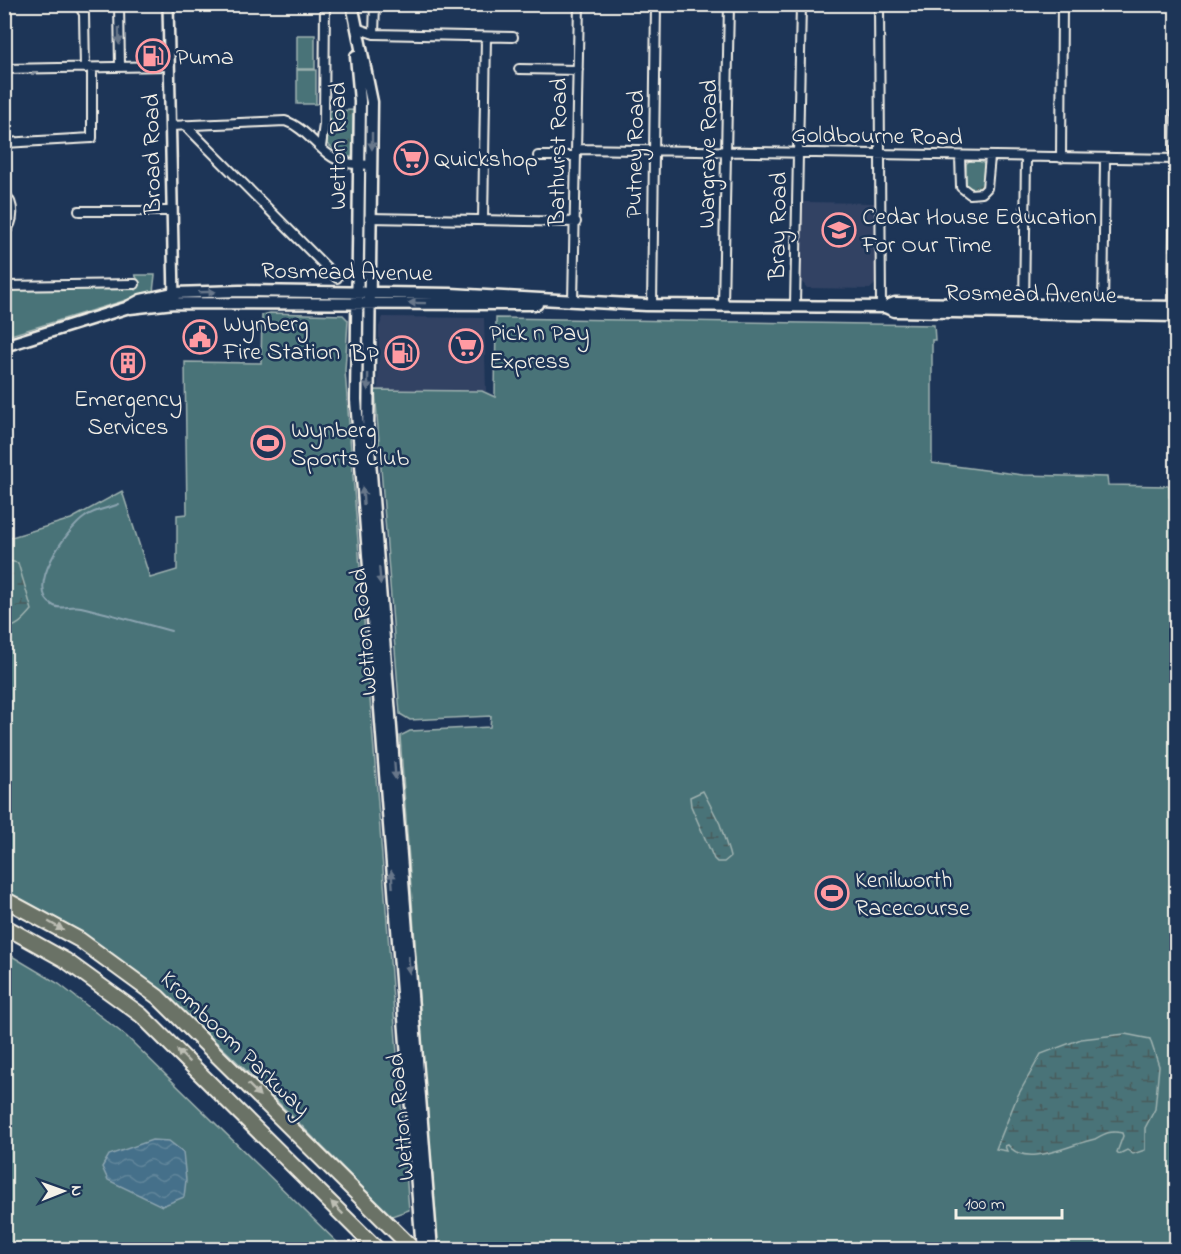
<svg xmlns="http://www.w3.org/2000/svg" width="1181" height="1254" viewBox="0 0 1181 1254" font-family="'Indie Flower',sans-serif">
	<defs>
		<pattern id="wetland-marsh" width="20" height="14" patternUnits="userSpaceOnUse" patternTransform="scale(1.5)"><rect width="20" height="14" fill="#4a7378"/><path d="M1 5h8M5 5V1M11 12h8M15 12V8" fill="none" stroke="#495b5c"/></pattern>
		<pattern id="park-tufts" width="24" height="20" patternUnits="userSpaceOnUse" patternTransform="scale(1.5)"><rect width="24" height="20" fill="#4a7378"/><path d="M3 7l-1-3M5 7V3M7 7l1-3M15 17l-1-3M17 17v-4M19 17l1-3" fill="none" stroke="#495b5c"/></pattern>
		<pattern id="water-waves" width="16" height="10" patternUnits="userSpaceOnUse" patternTransform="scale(1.5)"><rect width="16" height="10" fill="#45708a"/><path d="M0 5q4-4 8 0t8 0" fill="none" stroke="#60859a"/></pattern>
	</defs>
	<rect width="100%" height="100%" fill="#1d3557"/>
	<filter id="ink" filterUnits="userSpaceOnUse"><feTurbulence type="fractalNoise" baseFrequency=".0167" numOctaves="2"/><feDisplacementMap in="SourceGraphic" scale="12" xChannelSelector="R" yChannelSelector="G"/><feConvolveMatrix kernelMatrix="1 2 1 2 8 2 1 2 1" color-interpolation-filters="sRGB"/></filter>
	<g filter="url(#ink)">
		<path fill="#324264" d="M802 202 875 203 877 282 870 289 807 288 801 281Z
			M383 317 484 318 486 391 378 390 379 327Z"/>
		<path fill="#4a7378" stroke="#9fb2b0" stroke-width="1.5" d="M297 35H315V69H297Z
			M297 70H316V104H297Z
			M135 275H155L153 292 4 337V289L127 287 136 290 140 283Z
			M270 313 343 315 348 320 345 371 409 1210 392 1216C269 1098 161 965 5 891V539L71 519 122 491 150 578 177 570V515L187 514 185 362 261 363 262 315Z
			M496 318 934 325 935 340H932V463L1023 475 1107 477 1108 485 1169 486V497H1176V1249L442 1250 437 1246 400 736 410 731 490 727 491 716 410 720 400 714 375 390 482 391 495 397Z
			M5 952 59 984 126 1036 344 1249 5 1250Z"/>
		<path fill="url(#wetland-marsh)" stroke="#9fb2b0" stroke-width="1.5" d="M9 561 18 563 32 610C24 619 17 628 5 628V563Z
			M703 791 720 824 729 853 730 857 724 862H717L714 859 691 806 690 797Z
			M1125 1034 1150 1039 1159 1066 1155 1109 1145 1128V1150L1133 1154 1127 1150 1119 1154 1117 1152 1123 1136 1122 1133C1110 1130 1104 1134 1095 1139 1070 1144 1026 1169 1008 1145L1005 1146 1007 1151 996 1149 1017 1097 1041 1054 1081 1039Z"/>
		<path fill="url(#park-tufts)" stroke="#9fb2b0" stroke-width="1.5" d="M354 110 353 154 352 157H344L327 144 328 111Z
			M970 160 979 161 985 164 984 185 979 189H969L965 185 966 164Z"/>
		<path fill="url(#water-waves)" stroke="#8ba4b0" stroke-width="1.5" d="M152 1140 169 1141 183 1152 186 1180 184 1197 162 1206 108 1180 102 1167 109 1155Z"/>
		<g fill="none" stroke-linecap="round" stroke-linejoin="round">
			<path stroke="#8ba4b0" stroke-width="2" d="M119 504C108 509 95 509 85 517 67 529 23 590 54 606 62 610 72 605 81 607 111 614 141 623 171 631"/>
			<g stroke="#f4f1e8" stroke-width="12">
				<path id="minor" d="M78 4 84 14 85 68
					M119 4 120 67
					M879 4 881 307
					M356 28 374 34 513 37
					M374 34 375 4
					M4 69 169 66
					M519 69 578 70
					M185 125 337 278
					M170 126 285 121C308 128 320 155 343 162 352 165 363 164 372 165
					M4 143 92 138V68
					M321 147 324 124 325 4
					M577 149 1176 159
					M538 156H576
					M960 156 961 187 970 194 982 193 987 188 990 157
					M1061 158 1062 4
					M4 193C15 204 15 222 4 233
					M79 211H171
					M369 218 576 222
					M483 220 486 37
					M4 286 135 284
					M573 301 579 4
					M652 305 656 4
					M723 305 729 4
					M795 305 801 4
					M1173 307 1176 88
					M1024 309 1026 157
					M1103 310 1105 159"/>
			</g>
			<g stroke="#f4f1e8" stroke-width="14">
				<path id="tertiary" d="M168 4 174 299"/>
			</g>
			<g stroke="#f4f1e8" stroke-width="15">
				<path id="secondary" d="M352 4 372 102 368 435 432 1250
					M356 56 360 101 356 400 422 1250
					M885 307 894 311 1176 316
					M130 308 174 303 537 304
					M4 346 126 308 141 300 174 293 240 291 451 294 646 305 885 307 895 303 1176 307"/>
			</g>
			<g stroke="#f4f1e8" stroke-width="18">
				<path id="motorway" d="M4 899 80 940 158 997 414 1250
					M4 926 65 960 141 1015 378 1250"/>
			</g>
			<use href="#minor" stroke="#1d3557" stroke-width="8"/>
			<use href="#tertiary" stroke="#1d3557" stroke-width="9"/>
			<use href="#secondary" stroke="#1d3557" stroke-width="10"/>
			<use href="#motorway" stroke="#6a7266" stroke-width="14"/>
		</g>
		<defs><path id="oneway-solid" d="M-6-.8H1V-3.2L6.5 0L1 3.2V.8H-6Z" transform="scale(1.5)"/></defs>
		<g fill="#68778a">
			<use href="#oneway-solid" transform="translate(119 36) rotate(89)"/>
			<use href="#oneway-solid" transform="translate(372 141) rotate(90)"/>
			<use href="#oneway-solid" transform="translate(207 292) rotate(-2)"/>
			<use href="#oneway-solid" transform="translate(417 303) rotate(-179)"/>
			<use href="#oneway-solid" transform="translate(368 382) rotate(91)"/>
			<use href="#oneway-solid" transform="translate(363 496) rotate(-94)"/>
			<use href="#oneway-solid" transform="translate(380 576) rotate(85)"/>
			<use href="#oneway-solid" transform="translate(395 771) rotate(86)"/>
			<use href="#oneway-solid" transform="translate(392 879) rotate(-94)"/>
			<use href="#oneway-solid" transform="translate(409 965) rotate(86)"/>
		</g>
		<g fill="#bdbeb4">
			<use href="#oneway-solid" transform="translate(56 926) rotate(30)"/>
			<use href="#oneway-solid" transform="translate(183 1056) rotate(-135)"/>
			<use href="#oneway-solid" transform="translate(254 1090) rotate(45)"/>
			<use href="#oneway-solid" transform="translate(337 1208) rotate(-135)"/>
		</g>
	</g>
	<defs>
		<g id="fuel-ring" transform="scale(1.725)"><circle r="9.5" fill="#1d3557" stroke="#ff9aa2" stroke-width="1.5"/><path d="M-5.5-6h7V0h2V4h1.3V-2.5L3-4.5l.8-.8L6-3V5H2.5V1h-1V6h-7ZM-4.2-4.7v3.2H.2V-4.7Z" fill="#ff9aa2"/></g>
		<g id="supermarket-ring" transform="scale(1.725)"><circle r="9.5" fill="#1d3557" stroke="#ff9aa2" stroke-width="1.5"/><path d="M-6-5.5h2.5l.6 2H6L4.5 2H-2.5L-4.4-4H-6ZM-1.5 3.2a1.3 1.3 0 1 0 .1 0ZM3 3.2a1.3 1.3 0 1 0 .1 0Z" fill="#ff9aa2"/></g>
		<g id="school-ring" transform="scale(1.725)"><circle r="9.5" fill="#1d3557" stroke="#ff9aa2" stroke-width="1.5"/><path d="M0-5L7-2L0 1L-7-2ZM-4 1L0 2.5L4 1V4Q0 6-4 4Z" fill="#ff9aa2"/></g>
		<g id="civic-ring" transform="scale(1.725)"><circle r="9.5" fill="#1d3557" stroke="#ff9aa2" stroke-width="1.5"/><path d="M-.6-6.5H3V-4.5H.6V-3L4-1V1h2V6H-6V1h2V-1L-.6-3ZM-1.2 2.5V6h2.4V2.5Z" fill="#ff9aa2"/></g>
		<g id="building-ring" transform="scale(1.725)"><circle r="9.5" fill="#1d3557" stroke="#ff9aa2" stroke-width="1.5"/><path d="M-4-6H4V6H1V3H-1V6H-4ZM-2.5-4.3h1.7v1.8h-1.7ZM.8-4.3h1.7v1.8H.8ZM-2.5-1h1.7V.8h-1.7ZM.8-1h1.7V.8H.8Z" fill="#ff9aa2"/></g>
		<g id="stadium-ring" transform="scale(1.725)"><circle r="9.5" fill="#1d3557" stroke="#ff9aa2" stroke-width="1.5"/><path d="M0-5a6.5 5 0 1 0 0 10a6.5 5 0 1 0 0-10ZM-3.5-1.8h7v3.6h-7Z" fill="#ff9aa2"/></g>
	</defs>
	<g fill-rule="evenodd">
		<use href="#fuel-ring" x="153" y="56"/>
		<use href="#supermarket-ring" x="411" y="158"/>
		<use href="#school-ring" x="839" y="230"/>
		<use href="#civic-ring" x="200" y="337"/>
		<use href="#supermarket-ring" x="466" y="346"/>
		<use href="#fuel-ring" x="402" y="353"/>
		<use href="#building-ring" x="128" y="363"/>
		<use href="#stadium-ring" x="268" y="443"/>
		<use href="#stadium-ring" x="832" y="893"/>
	</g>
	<g text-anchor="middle" stroke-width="5" stroke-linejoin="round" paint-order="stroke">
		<g font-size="24" fill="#f4f1e8" stroke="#1d3557" text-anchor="start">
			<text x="176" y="64">Puma</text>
			<text x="434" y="166">Quickshop</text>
			<text x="862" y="224">Cedar House Education<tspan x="862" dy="28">For Our Time</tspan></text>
			<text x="223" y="331">Wynberg<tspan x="223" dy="28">Fire Station</tspan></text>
			<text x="489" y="340">Pick n Pay<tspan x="489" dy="28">Express</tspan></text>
			<text x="379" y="361" text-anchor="end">BP</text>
			<text x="128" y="406" text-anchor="middle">Emergency<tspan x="128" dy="28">Services</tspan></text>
			<text x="291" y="437">Wynberg<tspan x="291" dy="28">Sports Club</tspan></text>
			<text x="855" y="887">Kenilworth<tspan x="855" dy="28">Racecourse</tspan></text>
		</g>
		<g font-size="24" fill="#f4f1e8" stroke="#1d3557">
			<text transform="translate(877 135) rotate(1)" y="8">Goldbourne Road</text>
			<text transform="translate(337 146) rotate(-90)" y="8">Wetton Road</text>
			<text transform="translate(557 152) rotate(-89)" y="8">Bathurst Road</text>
			<text transform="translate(151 154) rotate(-91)" y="8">Broad Road</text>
			<text transform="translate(634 154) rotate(-89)" y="8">Putney Road</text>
			<text transform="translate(707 154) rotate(-89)" y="8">Wargrave Road</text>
			<text transform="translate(777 226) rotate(-89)" y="8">Bray Road</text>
			<text transform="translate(347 271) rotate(1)" y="8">Rosmead Avenue</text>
			<text transform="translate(1031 293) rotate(1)" y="8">Rosmead Avenue</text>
			<text transform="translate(363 632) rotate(-95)" y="8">Wetton Road</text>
			<text transform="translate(236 1043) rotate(44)" y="8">Kromboom Parkway</text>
			<text transform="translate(400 1117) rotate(-95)" y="8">Wetton Road</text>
		</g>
	</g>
	<rect width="1181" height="1254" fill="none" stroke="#1d3557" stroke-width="24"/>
	<rect x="12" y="12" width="1157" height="1230" fill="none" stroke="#f4f1e8" stroke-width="2" filter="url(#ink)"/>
	<g transform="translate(63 1191) rotate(89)" stroke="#1d3557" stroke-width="4.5" paint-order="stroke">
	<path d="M0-4.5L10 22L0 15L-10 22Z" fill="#f4f1e8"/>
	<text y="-9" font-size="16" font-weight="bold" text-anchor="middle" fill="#f4f1e8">N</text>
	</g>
	<path d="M956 1209v9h106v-9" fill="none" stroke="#f4f1e8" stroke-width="3"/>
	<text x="965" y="1209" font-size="18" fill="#f4f1e8" stroke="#1d3557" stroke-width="4.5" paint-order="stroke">100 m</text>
</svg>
